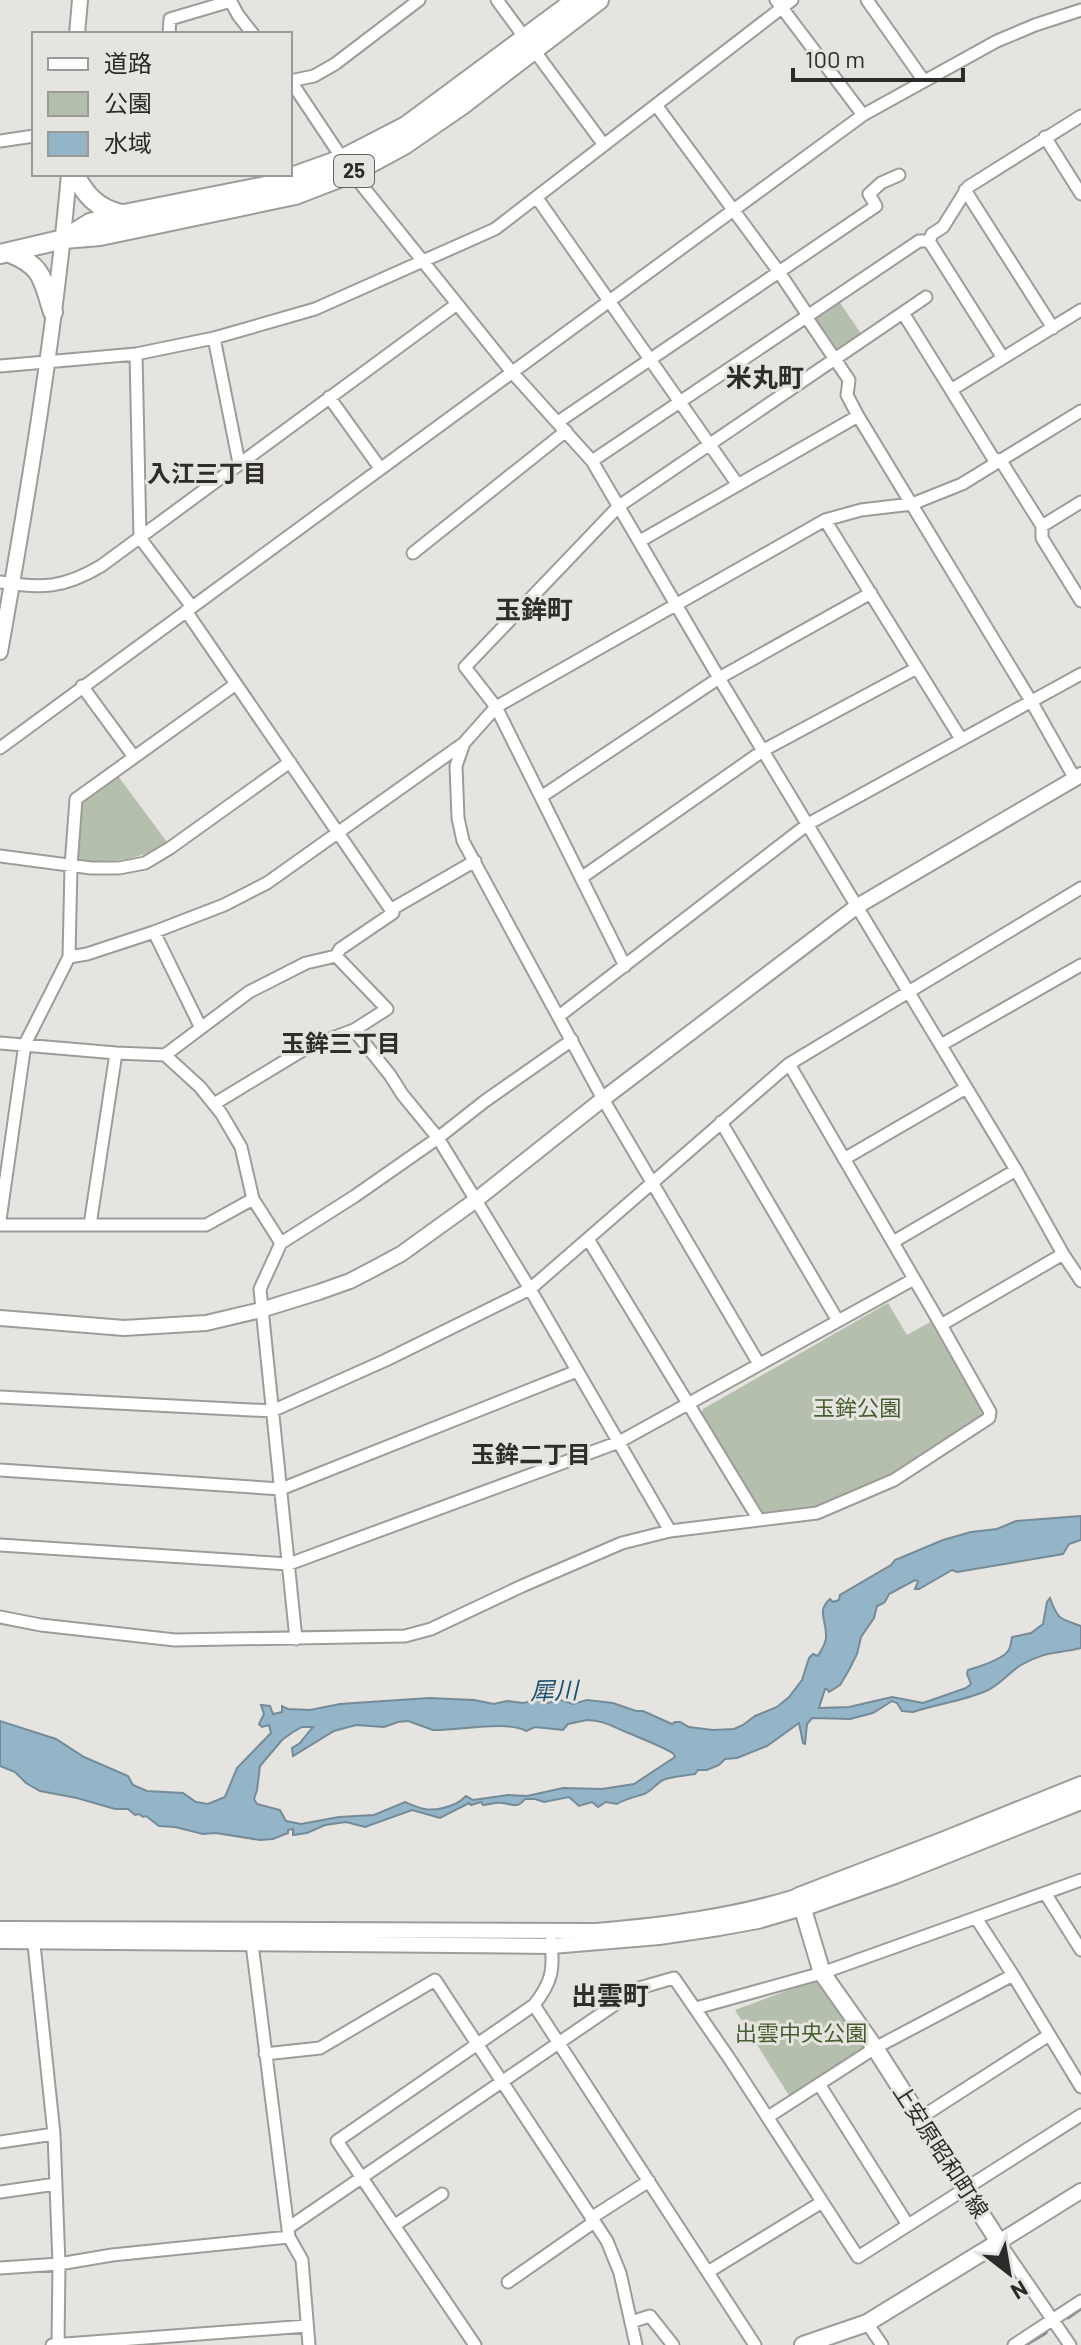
<svg xmlns="http://www.w3.org/2000/svg" width="1081" height="2345" viewBox="0 0 1081 2345" font-family="Barlow,'Noto Sans JP',sans-serif">
	<rect width="100%" height="100%" fill="#e6e4e0"/>
	<path fill="#b5bfad" d="M838 300 862 335 839 352 835 351 814 320V316Z
		M118 776 167 842C137 862 116 861 81 861L78 857 80 805Z
		M888 1303 907 1335 932 1321 984 1412 982 1419 892 1477 818 1509 761 1516 701 1416 703 1409Z
		M818 1979 866 2049 790 2097 735 2010Z"/>
	<path fill="#94b4c7" stroke="#758b98" stroke-width="2" fill-rule="evenodd" d="M1081 1516V1540L1069 1544 1063 1554 957 1572 952 1570 919 1589H915L918 1581 915 1580 889 1594C884 1604 886 1602 877 1606L874 1618 861 1637 857 1654 849 1670 840 1685 829 1692 827 1689H825L819 1708 849 1707 892 1697 923 1703 966 1688 971 1684 967 1674 968 1670C978 1667 1002 1660 1008 1651 1011 1647 1011 1642 1012 1637L1031 1633 1043 1624 1047 1602 1050 1598C1058 1620 1059 1618 1081 1626V1648C1057 1654 1045 1651 1021 1665 1008 1673 1000 1685 986 1691 963 1701 937 1704 913 1712L902 1711 897 1703 892 1701 873 1713 850 1719 812 1718 807 1724 805 1744 803 1743 799 1723 767 1746 737 1758 725 1759 719 1765 707 1770H698L695 1774C688 1775 670 1777 663 1780 655 1784 651 1793 641 1795 634 1797 625 1799 617 1804L606 1802 598 1807 592 1802 579 1806 569 1797 544 1802 535 1799H525C517 1809 513 1804 502 1803 496 1802 488 1805 483 1805L481 1802 471 1805 469 1803 440 1818 412 1810 365 1827 346 1822 325 1825 307 1833 293 1835V1829L288 1830V1833L273 1839 260 1840 216 1833 203 1834 175 1827 159 1826 146 1816 143 1817 139 1814 135 1815 128 1809H115L77 1798 40 1791 26 1783 15 1772 0 1766V1721L56 1739 84 1757 128 1776 133 1785 147 1791 183 1793 196 1802 208 1804 225 1797 237 1768 271 1733 269 1725 262 1727 259 1724 264 1714 261 1705 270 1706 273 1714 282 1712V1706L288 1709 310 1710 340 1704 429 1698 474 1700 494 1704 507 1701 523 1703 538 1700 547 1703 561 1700 573 1704 587 1700 613 1703 636 1711H643L672 1724 675 1722H680L689 1727 713 1730 734 1729 743 1725 755 1716 777 1707 789 1697 802 1680 809 1658 813 1654 818 1656C821 1650 826 1644 826 1637 827 1621 816 1611 830 1599L833 1602 839 1600 840 1595 891 1565 895 1560 943 1540 971 1532 997 1529 1016 1521ZM587 1720C604 1720 615 1728 631 1734 647 1741 658 1745 673 1753L675 1757 634 1784 602 1789 563 1788 527 1796 508 1795 473 1800 466 1796C459 1803 454 1805 443 1808 427 1812 419 1808 405 1802L374 1815 339 1817 301 1824 286 1821 280 1810 257 1804 254 1799 257 1790 260 1766 282 1740 293 1732 302 1727H313L300 1743 292 1748 293 1756 334 1731 356 1725 384 1727 398 1722 408 1721 433 1730C456 1731 509 1720 526 1731L535 1727 563 1730 568 1724Z"/>
	<g fill="none" stroke-linecap="round" stroke-linejoin="round">
		<path stroke="#758b98" stroke-width="3" d="M1068 2318 1081 2309
			M1026 2345 1046 2333"/>
		<g stroke="#9e9c99" stroke-width="15">
			<path id="minor" d="M230 0 238 15 253 34
				M497 0 604 145
				M776 0 863 115
				M867 0 924 81
				M169 34 170 19 231 1
				M290 81 314 76 335 64 419 0
				M656 105 779 272 805 311 807 318 849 380 847 395 858 416 1031 701 1075 779
				M1045 137 1081 194
				M0 141 34 136
				M965 190 1053 328
				M537 198 738 485
				M929 241 1003 358
				M1081 310 951 390 993 458 1001 461 1042 526V538L1081 601
				M903 313 951 390
				M214 338 239 463
				M136 354 140 538 192 607
				M0 366 136 354 214 338 315 309 495 229 792 0
				M329 397 380 468
				M558 422 876 206 869 194 881 183 899 175
				M592 461 919 241H929L932 234 943 227 968 187 1081 116
				M825 520 961 739
				M1042 526 1081 502
				M640 541 858 416
				M413 553 566 431
				M0 582C42 589 64 588 101 566L457 304
				M82 686 134 757
				M0 748 863 115 997 41 1035 25 1081 10
				M541 797 719 678 871 593
				M0 856 91 868H119L145 863 170 848 290 762
				M581 878 764 750 917 668
				M392 909 475 861
				M154 932 201 1028
				M69 957 87 954 154 932 224 905 267 883 464 743
				M625 966 496 707 465 667 619 506 926 297
				M559 1016 808 824 1081 674
				M354 1030 390 1075 402 1094 438 1138 530 1289 670 1531
				M0 1043 116 1053 165 1055 249 992 306 963 336 956 340 949 393 913 186 611
				M941 1045 1081 965
				M165 1055 200 1087 221 1113 241 1147 253 1199 281 1243
				M789 1064 941 1325
				M214 1104 308 1047 354 1030 387 1009 336 956
				M721 1122 838 1321
				M844 1159 966 1088
				M0 1220 25 1044 69 957 71 866 76 799 236 684
				M0 1225H206L253 1199
				M90 1225 116 1053
				M588 1239 759 1520
				M893 1242 1016 1170
				M1063 1254 1081 1281
				M759 1364 603 1099 463 841 458 818 456 766 464 743 496 707 825 520 861 510 912 504 962 484 1081 411
				M0 1397 272 1411 386 1360 530 1289 789 1064 1081 888
				M0 1470 281 1489 577 1371
				M0 1545 289 1564 619 1442 914 1279
				M0 1617 41 1625 175 1640 405 1636 431 1629 522 1586 622 1543 670 1531 817 1513 894 1480 989 1418 990 1412 941 1325 1063 1254 1016 1170 719 678 592 461 511 371 352 173 290 80
				M296 1639 260 1289 281 1243 355 1196 438 1138 485 1101 572 1040
				M1045 1893 1081 1950
				M33 1935 54 2134 59 2264 58 2345
				M251 1936 289 2237 302 2260 309 2345
				M551 1941C554 1970 552 1982 534 2005L755 2345
				M1013 1975 1081 2087
				M696 2008 822 1973 1081 1880
				M265 2054 320 2048 435 1980 607 2241 620 2273 636 2345
				M819 2084 908 2225
				M768 2117 875 2048 1013 1975 976 1918
				M920 2118 1049 2035
				M0 2142 54 2134
				M0 2192 56 2184
				M591 2218 649 2181
				M395 2225 442 2194
				M288 2228 639 1988 674 1978 731 2061 858 2257 1081 2115
				M999 2242 1070 2345
				M0 2268 59 2264 112 2255 289 2237
				M708 2272 822 2202
				M508 2282 594 2222
				M631 2322 650 2316 673 2345
				M867 2323 882 2345
				M52 2345 307 2326
				M475 2345 337 2141 534 2005
				M1014 2345 1081 2301"/>
		</g>
		<g stroke="#9e9c99" stroke-width="18">
			<path id="tertiary" d="M77 34 80 0
				M0 652C28 494 55 334 69 174
				M0 1318 124 1328 206 1323 261 1310 319 1292 350 1281 375 1268 401 1254 476 1200 603 1099 856 907 1081 775
				M0 1929 596 1931C664 1925 733 1917 799 1896
				M0 1941 552 1946 659 1937 719 1928 758 1921 802 1908
				M999 2242 1081 2191"/>
		</g>
		<g stroke="#9e9c99" stroke-width="20">
			<path id="secondary" d="M802 1908 895 1875 1081 1801
				M803 2345 867 2323 999 2242 875 2048 822 1973 799 1896 942 1841 1081 1785"/>
		</g>
		<g stroke="#9e9c99" stroke-width="22">
			<path id="primary" d="M74 174C86 195 96 208 121 214
				M69 236 90 223 124 214 266 186 342 159 406 126 576 0
				M10 253C44 267 42 279 53 312
				M0 254 64 239 100 236 295 195 352 173 404 145 462 105 599 0"/>
		</g>
		<use href="#minor" stroke="#fff" stroke-width="11"/>
		<use href="#tertiary" stroke="#fff" stroke-width="14"/>
		<use href="#secondary" stroke="#fff" stroke-width="16"/>
		<use href="#primary" stroke="#fff" stroke-width="18"/>
	</g>
	<g text-anchor="middle" stroke-width="6" stroke-linejoin="round" paint-order="stroke">
		<rect fill="#e6e4e0" stroke="#646261" stroke-width="2" x="334" y="155" width="40" height="32" rx="6"/>
		<g font-size="20" font-weight="bold" fill="#2c2b2a">
			<text x="354" y="178">25</text>
		</g>
		<g font-size="22" fill="#475e30" stroke="#e6e4e0">
			<text x="857" y="1416">玉鉾公園</text>
			<text x="801" y="2041">出雲中央公園</text>
		</g>
		<g font-size="22" fill="#2c2b2a" stroke="#e6e4e0">
			<text transform="translate(941 2151) rotate(57)" y="8">上安原昭和町線</text>
		</g>
		<g font-size="24" font-weight="bold" fill="#2f2d2a" stroke="#e6e4e0">
			<text x="207" y="482">入江三丁目</text>
			<text x="341" y="1052">玉鉾三丁目</text>
			<text x="531" y="1463">玉鉾二丁目</text>
		</g>
		<g font-size="24" font-style="italic" fill="#18506d" stroke="#e6e4e0">
			<text transform="translate(554 1691) rotate(-1)" y="8">犀川</text>
		</g>
		<g font-size="26" font-weight="bold" fill="#2f2d2a" stroke="#e6e4e0">
			<text x="765" y="387">米丸町</text>
			<text x="534" y="619">玉鉾町</text>
			<text x="610" y="2005">出雲町</text>
		</g>
	</g>
	<rect x="32" y="32" width="260" height="144" fill="#e6e4e0" stroke="#9c9a97" stroke-width="2"/>
	<rect x="48" y="58" width="40" height="12" fill="#ffffff" stroke="#9c9a97" stroke-width="2"/>
	<text x="104" y="72" font-size="24" fill="#2c2b2a">道路</text>
	<rect x="48" y="92" width="40" height="24" fill="#b5bfad" stroke="#9c9a97" stroke-width="2"/>
	<text x="104" y="112" font-size="24" fill="#2c2b2a">公園</text>
	<rect x="48" y="132" width="40" height="24" fill="#94b4c7" stroke="#9c9a97" stroke-width="2"/>
	<text x="104" y="152" font-size="24" fill="#2c2b2a">水域</text>
	<g transform="translate(1009 2273) rotate(149)" stroke="#e6e4e0" stroke-width="6" paint-order="stroke">
	<path d="M0-6L14 30L0 20L-14 30Z" fill="#2c2b2a"/>
	<text y="-12" font-size="22" font-weight="bold" text-anchor="middle" fill="#2c2b2a">N</text>
	</g>
	<path d="M793 68v12h170v-12" fill="none" stroke="#2c2b2a" stroke-width="4"/>
	<text x="805" y="68" font-size="24" fill="#2c2b2a" stroke="#e6e4e0" stroke-width="6" paint-order="stroke">100 m</text>
</svg>
